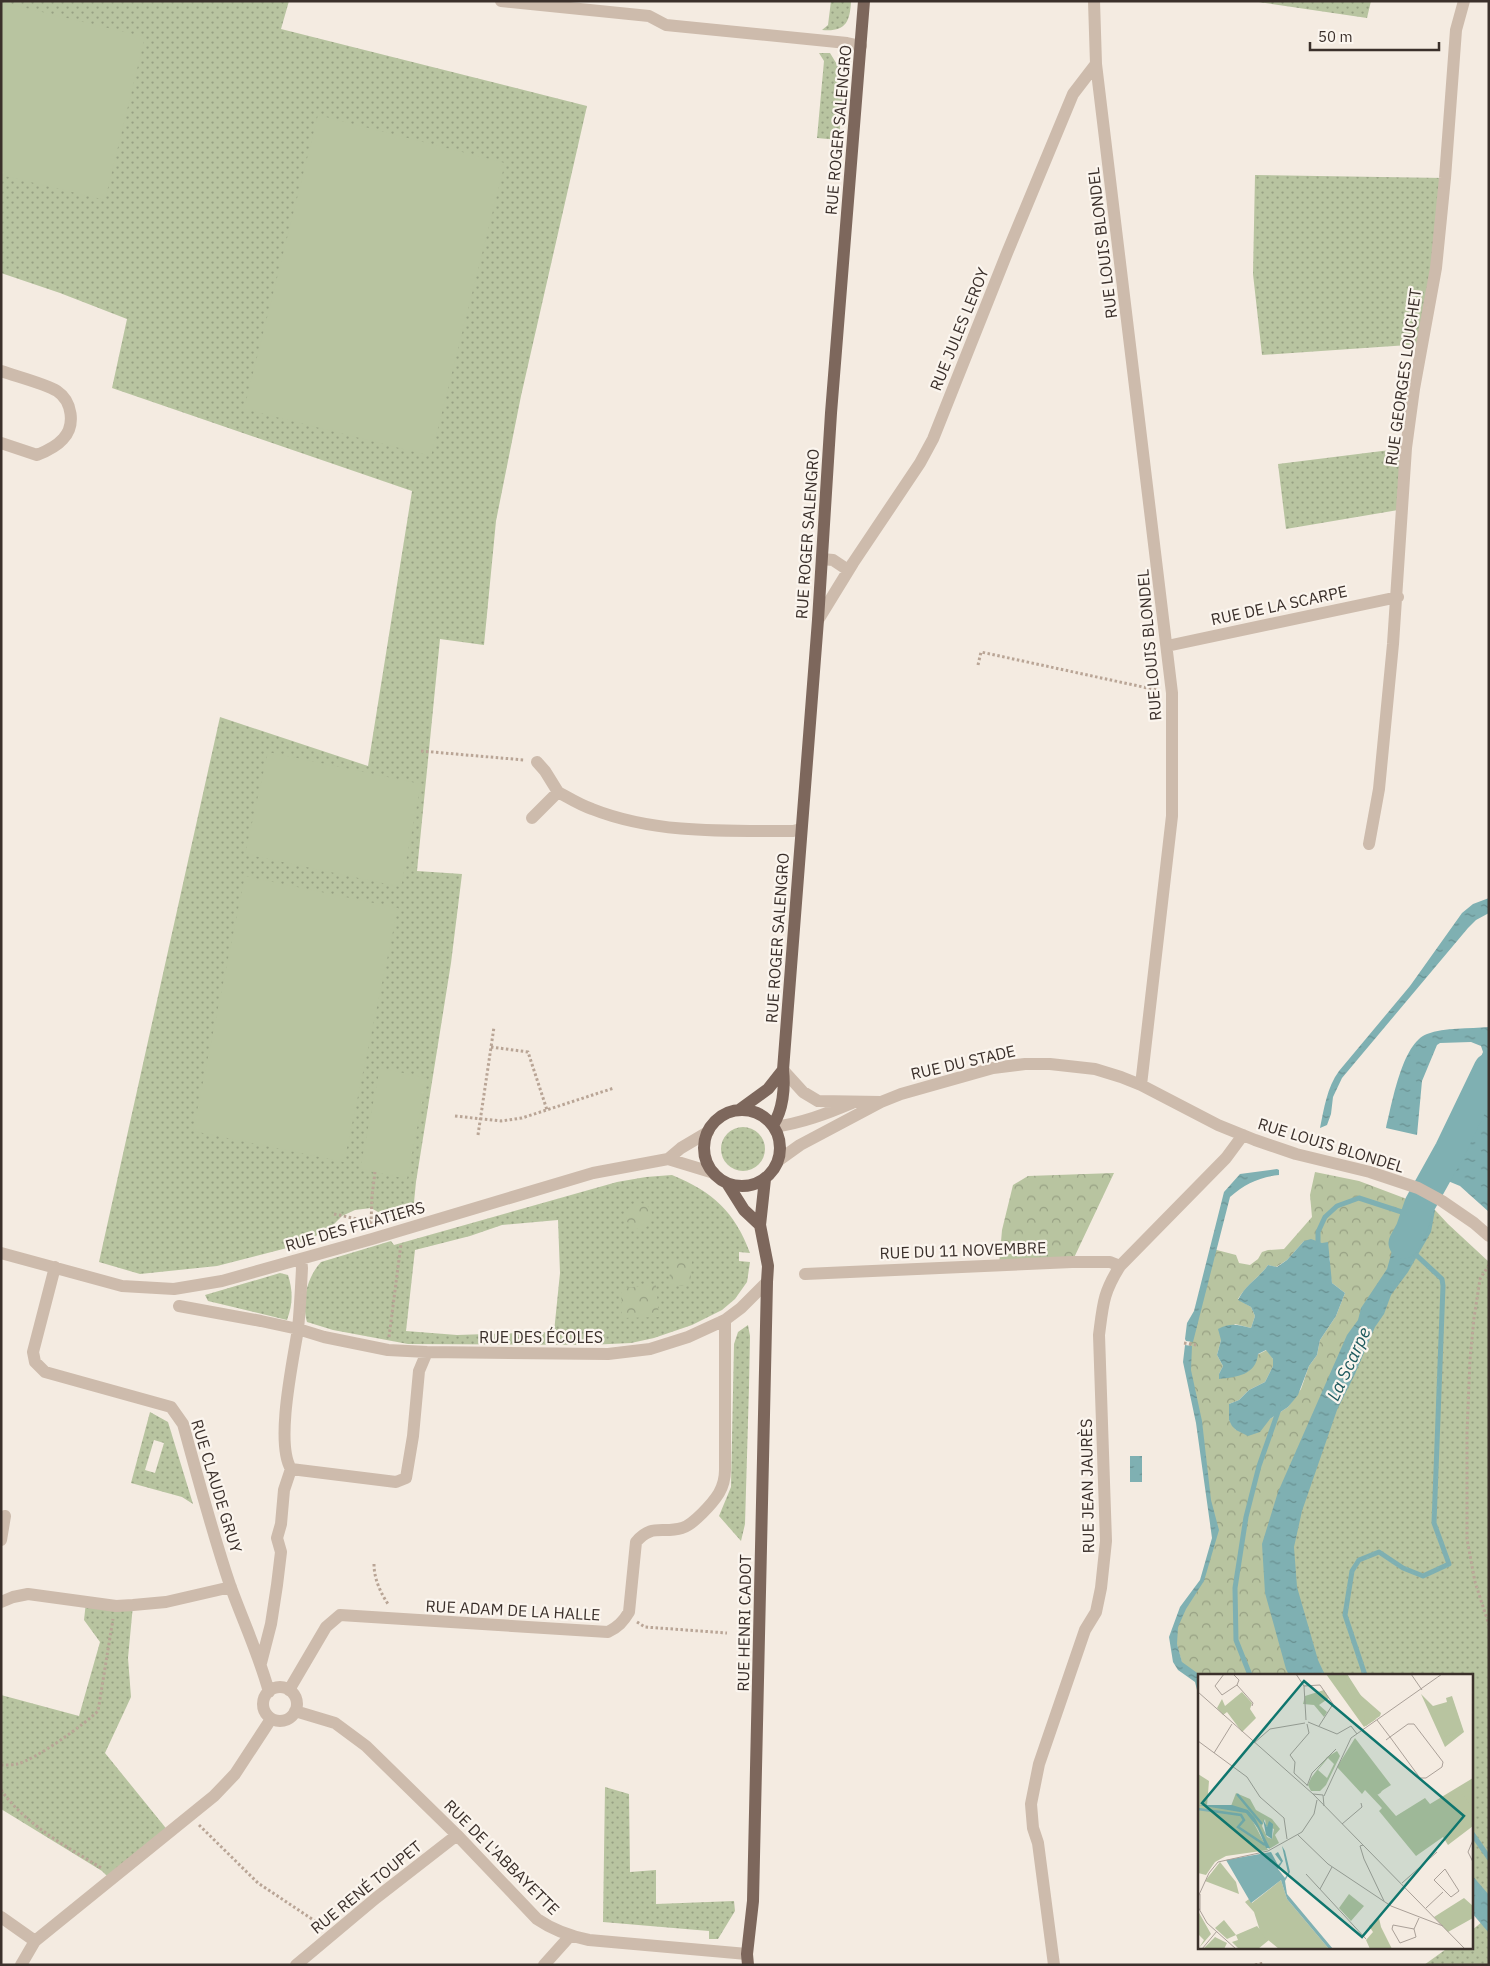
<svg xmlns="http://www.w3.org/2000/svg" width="1490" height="1966" viewBox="0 0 1490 1966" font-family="'IBM Plex Sans',sans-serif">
	<defs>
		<pattern id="grass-dots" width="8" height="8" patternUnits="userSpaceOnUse" patternTransform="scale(1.25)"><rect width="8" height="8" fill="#b8c4a0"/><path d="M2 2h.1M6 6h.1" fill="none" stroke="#97a083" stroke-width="1.8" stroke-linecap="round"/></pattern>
		<pattern id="forest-crowns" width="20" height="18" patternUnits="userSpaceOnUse" patternTransform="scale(1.25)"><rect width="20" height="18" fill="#b8c4a0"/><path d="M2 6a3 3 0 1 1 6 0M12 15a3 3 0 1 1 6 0" fill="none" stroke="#97a083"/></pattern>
		<pattern id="water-ripples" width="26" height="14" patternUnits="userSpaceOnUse" patternTransform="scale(1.25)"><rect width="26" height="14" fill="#7fb0b2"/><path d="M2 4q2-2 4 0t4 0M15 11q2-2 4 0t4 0" fill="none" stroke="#699091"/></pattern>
	</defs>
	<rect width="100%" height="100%" fill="#f4ebe1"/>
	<path fill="url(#grass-dots)" fill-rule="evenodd" d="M1 1H289L281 29 587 106 521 396 496 521 484 645 440 639 417 871 462 874 451 963 416 1182 413 1212 385 1216 371 1208 355 1210 342 1216 327 1231 287 1248 217 1266 140 1274 99 1262 220 717 368 766 412 491 112 388 127 319 60 293 1 273Z
		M831 1H851C850 23 845 32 822 30L828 25Z
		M1252 1H1371L1367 18Z
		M819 53H830L844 76 839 140 817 138 824 61Z
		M1255 175 1445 178 1423 344 1262 355 1253 274Z
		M1406 448 1404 509 1286 529 1278 464Z
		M721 1149a22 22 0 1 1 44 0a22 22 0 1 1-44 0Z
		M672 1175C713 1192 735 1212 750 1253L739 1252V1261L750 1262 747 1282 735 1299 722 1310 692 1325 654 1338 631 1343 588 1345 408 1344 333 1330 307 1322C301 1302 307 1277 321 1262L391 1241 394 1245 401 1243 617 1182 646 1177ZM558 1220 560 1273 554 1332 457 1335 406 1331 415 1250 470 1236 502 1225Z
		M1420 1204 1435 1210 1448 1224 1489 1262V1915L1471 1894V1675H1307L1280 1532 1411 1230Z
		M280 1273 288 1275C293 1291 293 1304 287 1320L208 1301 205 1295Z
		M748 1325 750 1336 749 1387 745 1524 741 1541 719 1516 731 1487 734 1344 738 1332Z
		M150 1412 168 1422 193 1504 182 1497 131 1483ZM154 1440 164 1443 155 1473 145 1470Z
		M86 1602 133 1605 128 1658 131 1697 105 1753 169 1832 110 1879 102 1871 1 1809V1695L79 1716 100 1642 84 1620Z
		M605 1787 629 1794 630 1872 656 1870V1904L734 1901 735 1911 718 1939H709V1931L603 1922Z
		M1489 1916V1965H1424L1449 1947H1471V1931Z"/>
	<path fill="url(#forest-crowns)" fill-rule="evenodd" d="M1315 1172 1359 1181 1420 1204 1411 1230 1280 1532 1307 1675H1199L1196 1678 1184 1670 1174 1634 1176 1622 1200 1585 1215 1535 1188 1353 1193 1325 1213 1249 1236 1255 1239 1263 1250 1265 1258 1259 1262 1252 1268 1250 1284 1249 1312 1217 1310 1195ZM1304 1241 1322 1243 1330 1259V1273L1332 1283 1345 1293 1336 1316 1320 1340 1317 1355 1309 1366 1301 1389 1288 1407 1270 1419 1236 1430 1229 1420V1404L1239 1400 1249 1390 1265 1382 1273 1366V1359L1267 1350 1219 1374 1223 1366 1217 1355 1221 1340 1235 1324 1251 1328 1255 1316 1251 1307 1238 1299C1247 1284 1259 1278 1268 1265L1276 1267 1287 1260Z
		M1114 1173 1072 1262 999 1265 1002 1230 1013 1185 1028 1176Z
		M626 1216a13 13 0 1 1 26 0a13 13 0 1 1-26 0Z
		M671 1259 692 1260 690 1286 669 1285Z
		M656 1285 659 1317 622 1318 621 1288Z"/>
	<path fill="#b8c4a0" d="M1 2 145 37 105 200 1 175Z
		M318 115 505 163 431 456 244 409Z
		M268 752 421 784 401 887 245 854Z
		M245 876 398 908 344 1162 193 1131Z
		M380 1068 427 1078 407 1179 360 1169Z"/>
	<path fill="url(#water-ripples)" d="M1489 898V913L1476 920 1468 928 1342 1078 1333 1097 1331 1114 1327 1125 1320 1128C1324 1109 1327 1087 1339 1071L1410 986 1462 913 1473 904Z
		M1489 1027V1212L1460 1186 1431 1174 1437 1155 1448 1137 1453 1119 1483 1052 1481 1046 1471 1042 1440 1043 1437 1045 1422 1081 1417 1135 1386 1128C1392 1104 1402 1043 1427 1034 1445 1027 1469 1029 1489 1027Z
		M1277 1169 1279 1170V1175C1259 1177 1245 1184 1230 1197L1193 1342 1186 1341 1185 1339 1187 1323 1194 1311 1224 1192 1240 1174Z
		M1408 1200 1435 1210 1431 1232 1408 1272 1391 1295 1384 1314 1375 1327 1355 1374 1337 1410 1302 1511 1294 1547 1297 1587 1318 1660 1325 1675H1289L1286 1669 1265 1593 1262 1544 1278 1492 1347 1335 1358 1320 1361 1308 1387 1269 1392 1251 1406 1225 1411 1206Z
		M1311 1239 1322 1243 1328 1242 1332 1283 1345 1293 1336 1316 1320 1340 1317 1355 1309 1366 1298 1395 1288 1407 1270 1419 1260 1432 1248 1436 1236 1430 1232 1426 1229 1420V1404L1239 1400 1249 1390 1265 1382 1273 1366V1359L1266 1350 1258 1354C1256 1375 1237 1377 1219 1379V1374L1223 1366 1217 1355 1221 1340 1218 1329C1231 1322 1238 1325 1251 1328L1255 1316 1251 1307 1238 1300C1246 1284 1259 1278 1268 1265L1277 1267 1287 1260 1304 1241Z
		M1185 1345 1192 1346 1191 1370 1202 1421 1211 1500 1219 1530 1204 1581 1186 1609 1178 1627 1177 1644 1182 1662 1200 1675 1199 1691 1197 1690 1195 1682 1178 1670 1173 1662 1169 1637 1180 1607 1200 1580 1212 1538 1196 1423 1183 1362Z
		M1130 1456H1142V1482H1130Z
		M1471 1874 1489 1895V1933L1471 1912Z"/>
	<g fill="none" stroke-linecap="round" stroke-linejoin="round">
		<path stroke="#7fb0b2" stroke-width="5" d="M1318 1249V1232L1325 1217 1337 1206 1359 1198 1414 1216
			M1250 1675 1236 1640 1235 1588 1246 1517 1259 1466 1278 1412V1406
			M1365 1675 1345 1615 1352 1571 1359 1560 1379 1552 1403 1568 1423 1576 1449 1564 1434 1523 1443 1286 1442 1279 1413 1252
			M1471 1832 1489 1858"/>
		<path stroke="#7fb0b2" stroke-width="31" d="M1404 1243 1411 1230 1420 1204 1450 1150 1489 1069"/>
		<path stroke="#b9a596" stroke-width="3" stroke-dasharray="2.5 2.5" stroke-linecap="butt" d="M978 665 981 652 1157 690
			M421 751 524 760
			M491 1047 528 1052 547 1110
			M455 1116 501 1121 522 1118 614 1088
			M478 1135 494 1027
			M334 1214 371 1222
			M371 1224 372 1196 375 1172
			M1489 1265 1480 1279 1474 1318 1470 1359 1467 1433V1539L1475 1582 1489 1625
			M389 1337 401 1244
			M1184 1343 1196 1345
			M374 1564C374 1578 380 1592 388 1604
			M637 1622 645 1627 727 1633
			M1 1765C6 1765 12 1765 17 1764 35 1760 85 1724 98 1711L113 1619
			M1 1790C27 1826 66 1846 103 1869
			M199 1825 258 1883 321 1925
			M1255 1965 1264 1963"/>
		<path stroke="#cdbbac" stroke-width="12" d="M501 1 649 16 666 25 847 43 861 46
			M1094 1 1096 64 1172 693V816L1141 1085
			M1 371C15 376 46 384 57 391 72 401 76 425 63 439 56 447 47 451 37 455L1 443
			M822 559 833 560 848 570
			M818 620 853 563 920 463 933 439 1007 253 1073 94 1096 64
			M1167 646 1398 597
			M537 762 545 771 558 792
			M532 818 558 792C569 798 580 805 592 809 655 834 726 831 793 831L801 829
			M1369 844 1379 789 1393 644 1406 448 1414 389 1436 268 1445 178 1456 30 1464 1
			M783 1070 803 1092 818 1101 881 1102
			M774 1127C802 1123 826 1114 852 1103
			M668 1159 714 1173
			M779 1160 800 1145 881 1102 901 1094 993 1068 1025 1064H1050L1095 1069 1121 1077 1141 1085 1218 1125 1255 1140 1296 1154 1370 1172 1418 1188 1442 1201 1474 1223 1489 1236
			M1 1253 122 1286 174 1289 222 1281 372 1239 593 1173 668 1159 681 1148 708 1132
			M55 1267 33 1352 35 1362 45 1372 171 1407 183 1424C198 1478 212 1532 230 1585 243 1621 259 1655 269 1692
			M805 1274 1072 1262H1110L1120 1266
			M179 1306 261 1321 298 1329 324 1337 388 1350 427 1352 608 1354 650 1349 688 1337 725 1320 741 1308 767 1282
			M291 1469 396 1482 406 1478 413 1436 419 1371 427 1352
			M1 1540 5 1516
			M1 1602 13 1597 28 1594 116 1606 133 1605 166 1602 231 1587
			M261 1663 271 1624 277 1585 281 1552 277 1538 281 1524 284 1490 291 1469C275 1443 293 1361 298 1329 300 1309 301 1288 302 1268L301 1259
			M263 1704a17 17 0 1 1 34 0a17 17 0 1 1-34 0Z
			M289 1690 326 1627 340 1615 608 1632C618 1627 623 1622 629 1612L636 1542C652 1523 662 1534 682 1528 693 1525 713 1503 719 1493 723 1486 725 1478 725 1470V1320
			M295 1711 335 1723 366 1746 457 1835 537 1919C553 1930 569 1936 589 1940L747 1954
			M1 1917 35 1941
			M21 1965 35 1941 214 1796 235 1774 271 1719
			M296 1965 376 1898 457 1835
			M544 1965 570 1936
			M1054 1965 1038 1843 1033 1828 1031 1804 1039 1764 1085 1630 1096 1612 1101 1588 1106 1541 1099 1335C1103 1304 1103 1293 1120 1266L1226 1158 1243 1135"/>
		<path stroke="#7d675c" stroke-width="12" d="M739 1110 768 1089 783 1070
			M704 1148a38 38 0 1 1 76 0a38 38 0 1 1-76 0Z
			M773 1125C783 1110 785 1088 783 1070L818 620 831 413 864 1
			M727 1183 744 1210 760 1225
			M748 1965 747 1954 753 1901 767 1282 768 1266 760 1225 765 1179"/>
	</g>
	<g text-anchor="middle" stroke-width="4.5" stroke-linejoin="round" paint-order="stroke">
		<g font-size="16" fill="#3b302b" stroke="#fbf5ee">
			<text transform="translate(838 130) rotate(-85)" y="6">RUE ROGER SALENGRO</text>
			<text transform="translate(1102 243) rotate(-97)" y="6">RUE LOUIS BLONDEL</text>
			<text transform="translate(959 329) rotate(-68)" y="6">RUE JULES LEROY</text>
			<text transform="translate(1403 377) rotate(-82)" y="6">RUE GEORGES LOUCHET</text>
			<text transform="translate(807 534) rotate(-86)" y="6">RUE ROGER SALENGRO</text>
			<text transform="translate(1279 605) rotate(-12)" y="6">RUE DE LA SCARPE</text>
			<text transform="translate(1149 645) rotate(-95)" y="6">RUE LOUIS BLONDEL</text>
			<text transform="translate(777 938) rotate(-86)" y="6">RUE ROGER SALENGRO</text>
			<text transform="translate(963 1062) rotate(-13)" y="6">RUE DU STADE</text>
			<text transform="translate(1331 1145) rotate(17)" y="6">RUE LOUIS BLONDEL</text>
			<text transform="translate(355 1226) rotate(-16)" y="6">RUE DES FILATIERS</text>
			<text transform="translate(963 1250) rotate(-2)" y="6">RUE DU 11 NOVEMBRE</text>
			<text x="541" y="1343">RUE DES ÉCOLES</text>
			<text transform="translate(217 1486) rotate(73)" y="6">RUE CLAUDE GRUY</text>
			<text transform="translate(1087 1486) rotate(-91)" y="6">RUE JEAN JAURÈS</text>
			<text transform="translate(513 1610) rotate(3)" y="6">RUE ADAM DE LA HALLE</text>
			<text transform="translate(744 1623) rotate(-89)" y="6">RUE HENRI CADOT</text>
			<text transform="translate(502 1857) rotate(45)" y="6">RUE DE L'ABBAYETTE</text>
			<text transform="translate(366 1887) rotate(-39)" y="6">RUE RENÉ TOUPET</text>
		</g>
		<g font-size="18" font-style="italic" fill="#1f5a5e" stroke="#fbf5ee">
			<text transform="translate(1349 1364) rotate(-65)" y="6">La Scarpe</text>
		</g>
	</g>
	<g transform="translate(1198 1674)">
		<rect width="275" height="275" fill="#f4ebe1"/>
		<path d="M128 0H149L159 18 183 39 182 42 166 53ZM126 16 131 24 121 31 129 38 126 43 116 31 105 30 107 22ZM223 20 235 32 249 28 248 24 254 22 266 58 247 73ZM157 64 193 111 179 120 198 142 227 124 232 130 275 104V152L250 171 245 163 218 182 181 137 184 134 167 116 164 120 139 93ZM139 77 142 82 128 111 122 117H113L110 111 113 104 129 83ZM130 84 136 90 129 104 120 96ZM0 100 11 107 9 132H33L50 138 70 176 28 182 17 188 8 201 0 199ZM151 220 166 232 153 247 141 234ZM266 224 275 232V244L250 258 236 243ZM0 237 13 260 1 274 6 266 0 260ZM181 244 183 253 194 275H172L168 266 175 258 171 252ZM59 252 71 266 60 275H41L34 268 40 266 38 261ZM17 263 29 269 26 275H5Z" fill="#b8c4a0" fill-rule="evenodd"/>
		<path d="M145 0H149L178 45 168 52 165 35 157 27ZM44 18 54 29 52 35 58 44 44 58 29 38 25 41 19 34 24 25 27 32ZM38 119 52 125 58 136 74 145 82 155 77 161 81 169 71 175 50 138 33 132ZM67 145 68 152 76 155 74 165 69 163 64 152ZM22 188 38 208 41 220 7 207ZM83 206 89 225 131 275H81L63 260 56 238 47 228 51 225 54 229ZM26 246 38 261 29 265 17 254Z" fill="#b8c4a0" fill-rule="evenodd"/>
		<path d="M254 30 264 57 246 63 236 36ZM161 80 178 102 165 112 148 90ZM169 113a8 8 0 1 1 16 0a8 8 0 1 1-16 0ZM265 120 275 135 253 151 243 137ZM216 134 235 160 218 172 200 146Z" fill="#b8c4a0"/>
		<path d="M0 131H34L50 136 57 144 72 174H68L60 154 48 139ZM65 145 69 153 71 147 75 150 74 165 68 161ZM84 172 87 177 92 198 87 207 89 220 135 275H131L89 225 83 206 53 229 28 186 73 178 80 191 83 188 77 180 80 178 85 187 80 195 87 204 90 199Z" fill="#7fb0b2"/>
		<path fill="none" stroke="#7fb0b2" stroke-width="2.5" d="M39 120 64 150M0 135 43 141 46 146 40 153 67 171"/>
		<path fill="none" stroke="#aaa098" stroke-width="1" d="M26 0 17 12 24 21 39 11M35 0 41 6 39 11 55 29 54 32M98 0 106 12 108 46M213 0 224 16M106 12 122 11 135 30 121 52M0 18 115 120 267 275M179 46 192 63 222 104H228L244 93 245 88 216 50H210L192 63 188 66M110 48 139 60 153 52 159 60M109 50 111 59 92 81 97 88 96 99 109 111M0 67 49 103 62 123 86 144 89 165M56 69 72 55 107 49M16 79 34 50M109 112 114 99 138 75M115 120 125 121 126 132M126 122 153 64 244 0M144 150 164 133 163 129M100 161 130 190 193 232 245 252M275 166 270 178 275 188M165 171 162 172 166 185 186 227M247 195 261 217 253 223 236 206ZM108 200 168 265M204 209 239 178M122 215 134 193M2 220V236M0 223 11 199 20 188 70 177 104 158 116 140 119 126M0 233 9 249 38 275M228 234 245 218M216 255 218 263 202 269 194 255 195 251 216 255 221 244M4 275 19 257"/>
		<path fill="#0f766e" fill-opacity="0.15" stroke="#0f766e" stroke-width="2.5" d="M106 7 266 142 164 263 4 129Z"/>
		<rect width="275" height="275" fill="none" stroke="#3b302b" stroke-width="2.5"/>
	</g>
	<rect width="1490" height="1966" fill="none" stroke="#3b302b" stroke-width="5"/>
	<path d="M1310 42v8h129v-8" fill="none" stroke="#3b302b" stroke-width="2.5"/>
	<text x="1318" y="42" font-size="15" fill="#3b302b" stroke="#fbf5ee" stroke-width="4" paint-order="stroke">50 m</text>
</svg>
